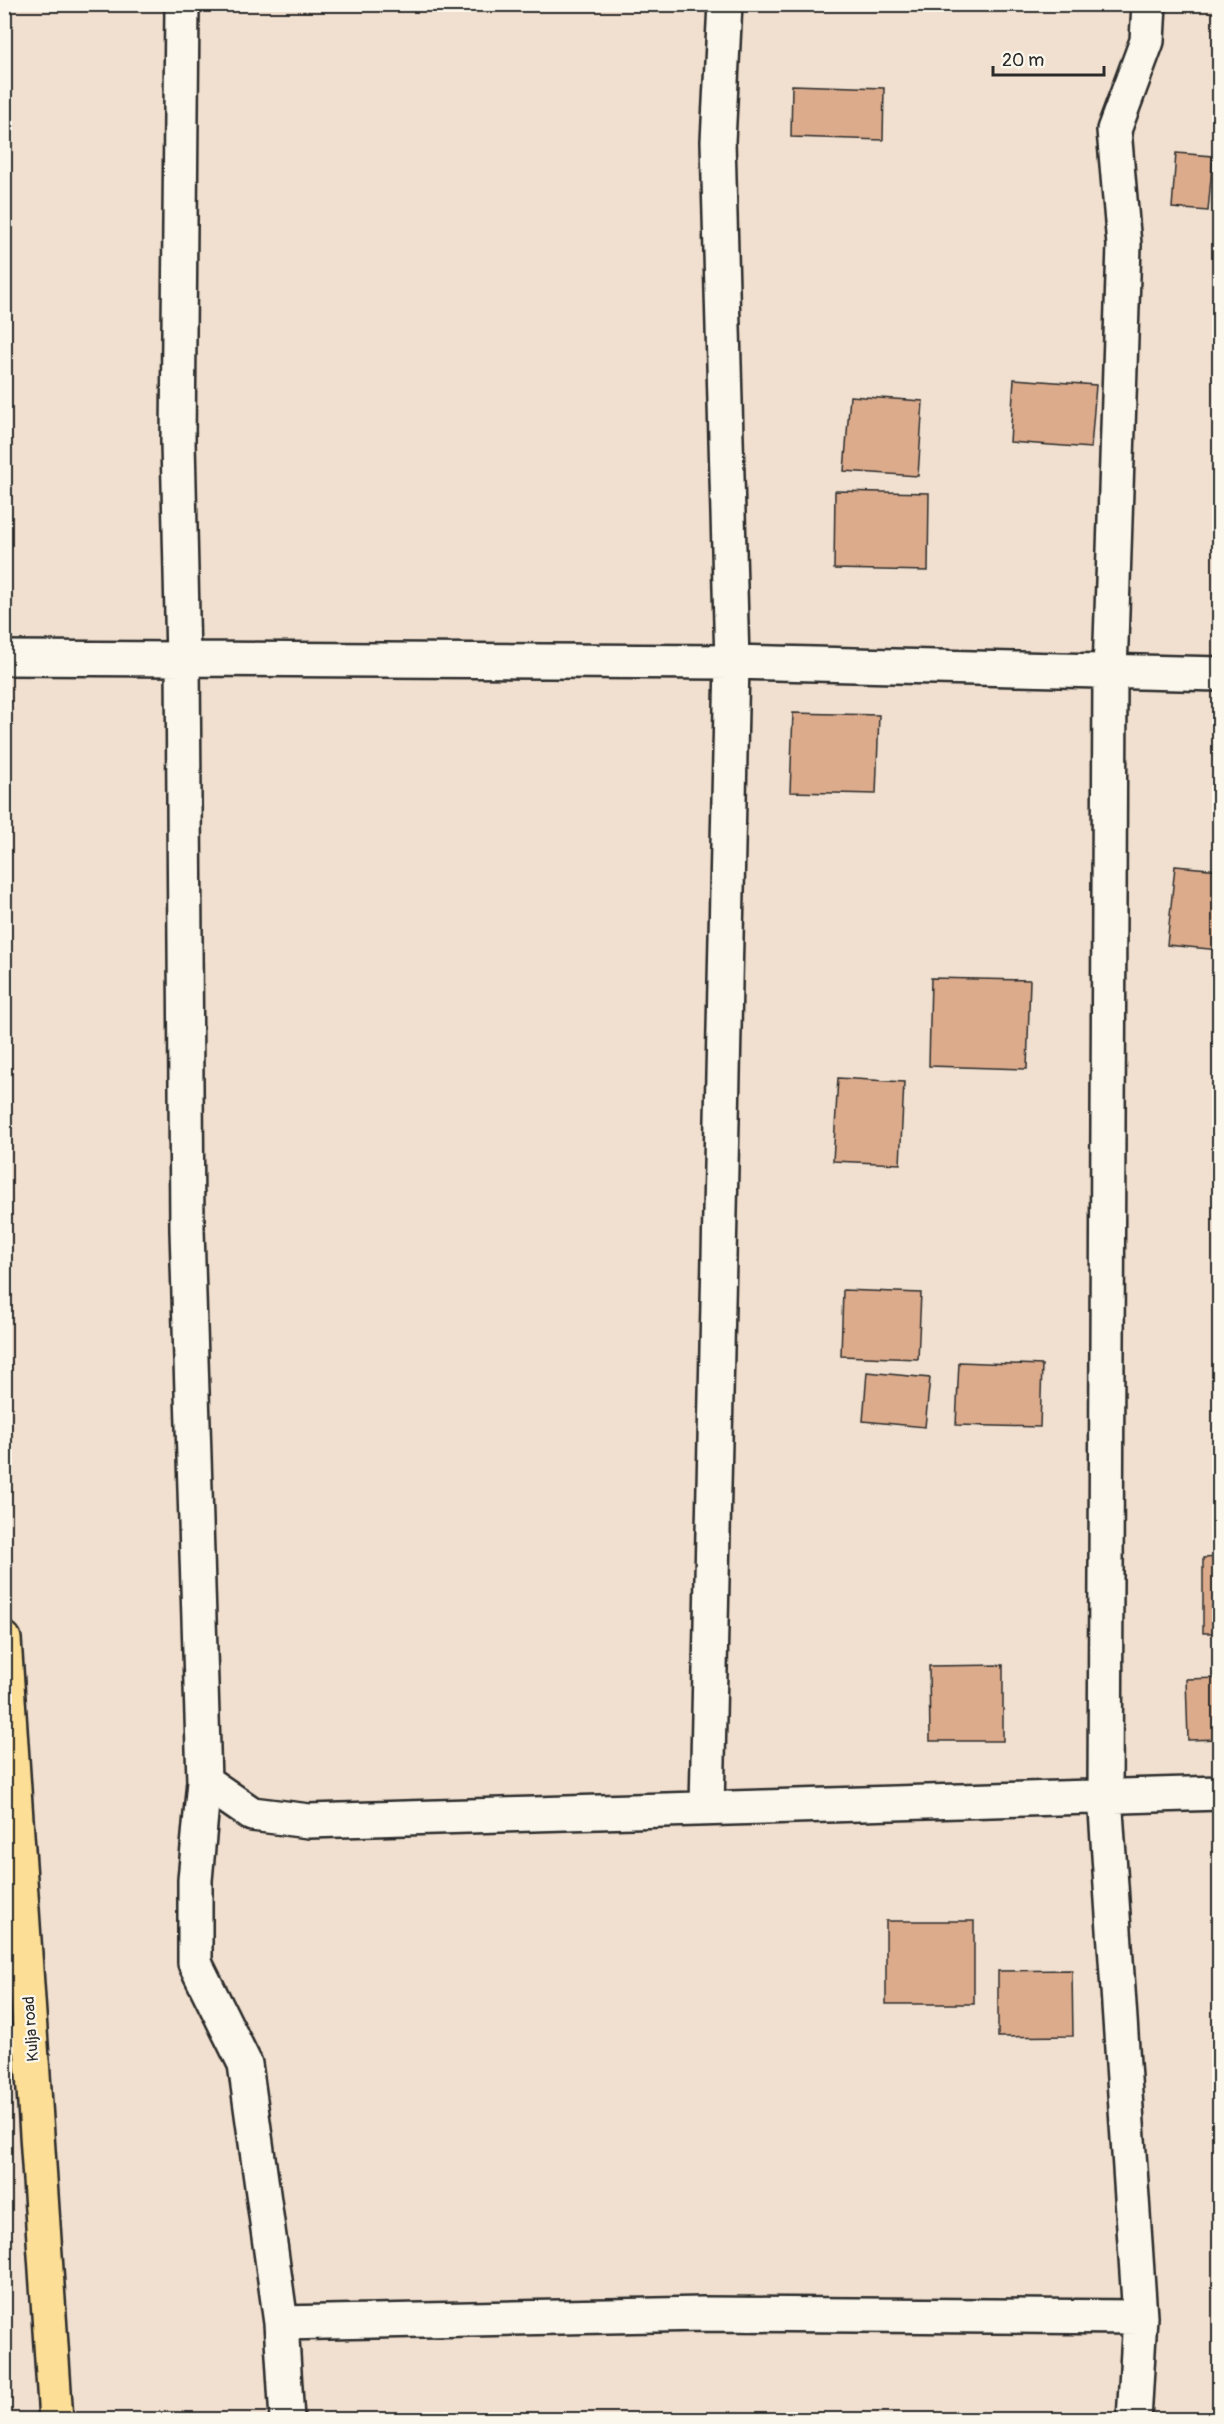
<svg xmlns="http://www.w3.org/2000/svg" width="1224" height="2424" viewBox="0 0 1224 2424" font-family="Pangolin,sans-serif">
	<rect width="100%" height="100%" fill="#f1e0cf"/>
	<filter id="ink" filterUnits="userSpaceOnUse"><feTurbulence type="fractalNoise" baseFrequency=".0167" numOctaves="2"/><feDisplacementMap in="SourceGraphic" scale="12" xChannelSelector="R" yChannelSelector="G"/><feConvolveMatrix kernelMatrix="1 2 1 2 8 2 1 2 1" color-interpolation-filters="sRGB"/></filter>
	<g filter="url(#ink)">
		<path fill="#dbab8c" stroke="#2b2b2b" stroke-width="1.5" d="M792 85 884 88 883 140 791 137Z
			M1176 153 1213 156 1208 211 1172 208Z
			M1014 379 1096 385 1091 448 1010 442Z
			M850 396 923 401 918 476 844 471Z
			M835 491 929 493 928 571 834 569Z
			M793 713 879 715 876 794 790 792Z
			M1175 866 1220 870V950L1167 945Z
			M931 978 1030 980 1027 1069 929 1066Z
			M838 1078 904 1082 900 1164 833 1161Z
			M843 1290 921 1293 918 1359 841 1356Z
			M959 1362 1042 1365 1040 1427 956 1425Z
			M867 1372 930 1378 925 1427 863 1421Z
			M1220 1557V1633H1203V1558Z
			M1003 1665V1741H930L929 1666Z
			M1220 1678V1739L1188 1740 1186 1679Z
			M886 1921H974V2004H886Z
			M1072 1970 1073 2036 998 2037V1971Z"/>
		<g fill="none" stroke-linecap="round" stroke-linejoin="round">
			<g stroke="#2b2b2b" stroke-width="24">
				<path id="lane" d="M4 2048 30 2024"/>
			</g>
			<g stroke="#2b2b2b" stroke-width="38">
				<path id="street" d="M182 4 178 442 183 659 732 662 1220 674
					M4 658 183 659 187 1230 204 1781 252 1814 309 1821 1220 1793
					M204 1781 195 1880V1963L245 2064 281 2323 287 2420
					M707 1807 732 662 718 141 725 4
					M281 2323 703 2314 1140 2317
					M1134 2420 1140 2317 1105 1796 1110 673 1124 245 1114 130 1147 41 1149 4"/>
			</g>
			<g stroke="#2b2b2b" stroke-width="38">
				<path id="primary" d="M4 1639 56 2420"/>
			</g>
			<use href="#lane" stroke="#fbf7ec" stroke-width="20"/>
			<use href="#street" stroke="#fbf7ec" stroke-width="33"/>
			<use href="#primary" stroke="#fcde96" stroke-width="33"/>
		</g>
	</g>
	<g text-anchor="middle" stroke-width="4.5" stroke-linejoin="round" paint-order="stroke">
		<g font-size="16" fill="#2b2b2b" stroke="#fbf7ec">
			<text transform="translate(30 2029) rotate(-94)" y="6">Kulja road</text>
		</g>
	</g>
	<rect width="1224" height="2424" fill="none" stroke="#fbf7ec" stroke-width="24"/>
	<rect x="12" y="12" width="1200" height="2400" fill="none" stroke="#2b2b2b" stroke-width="2" filter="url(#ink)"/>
	<path d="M993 66v9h111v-9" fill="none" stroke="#2b2b2b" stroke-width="3"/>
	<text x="1002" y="66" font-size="18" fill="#2b2b2b" stroke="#fbf7ec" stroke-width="4.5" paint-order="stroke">20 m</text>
</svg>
